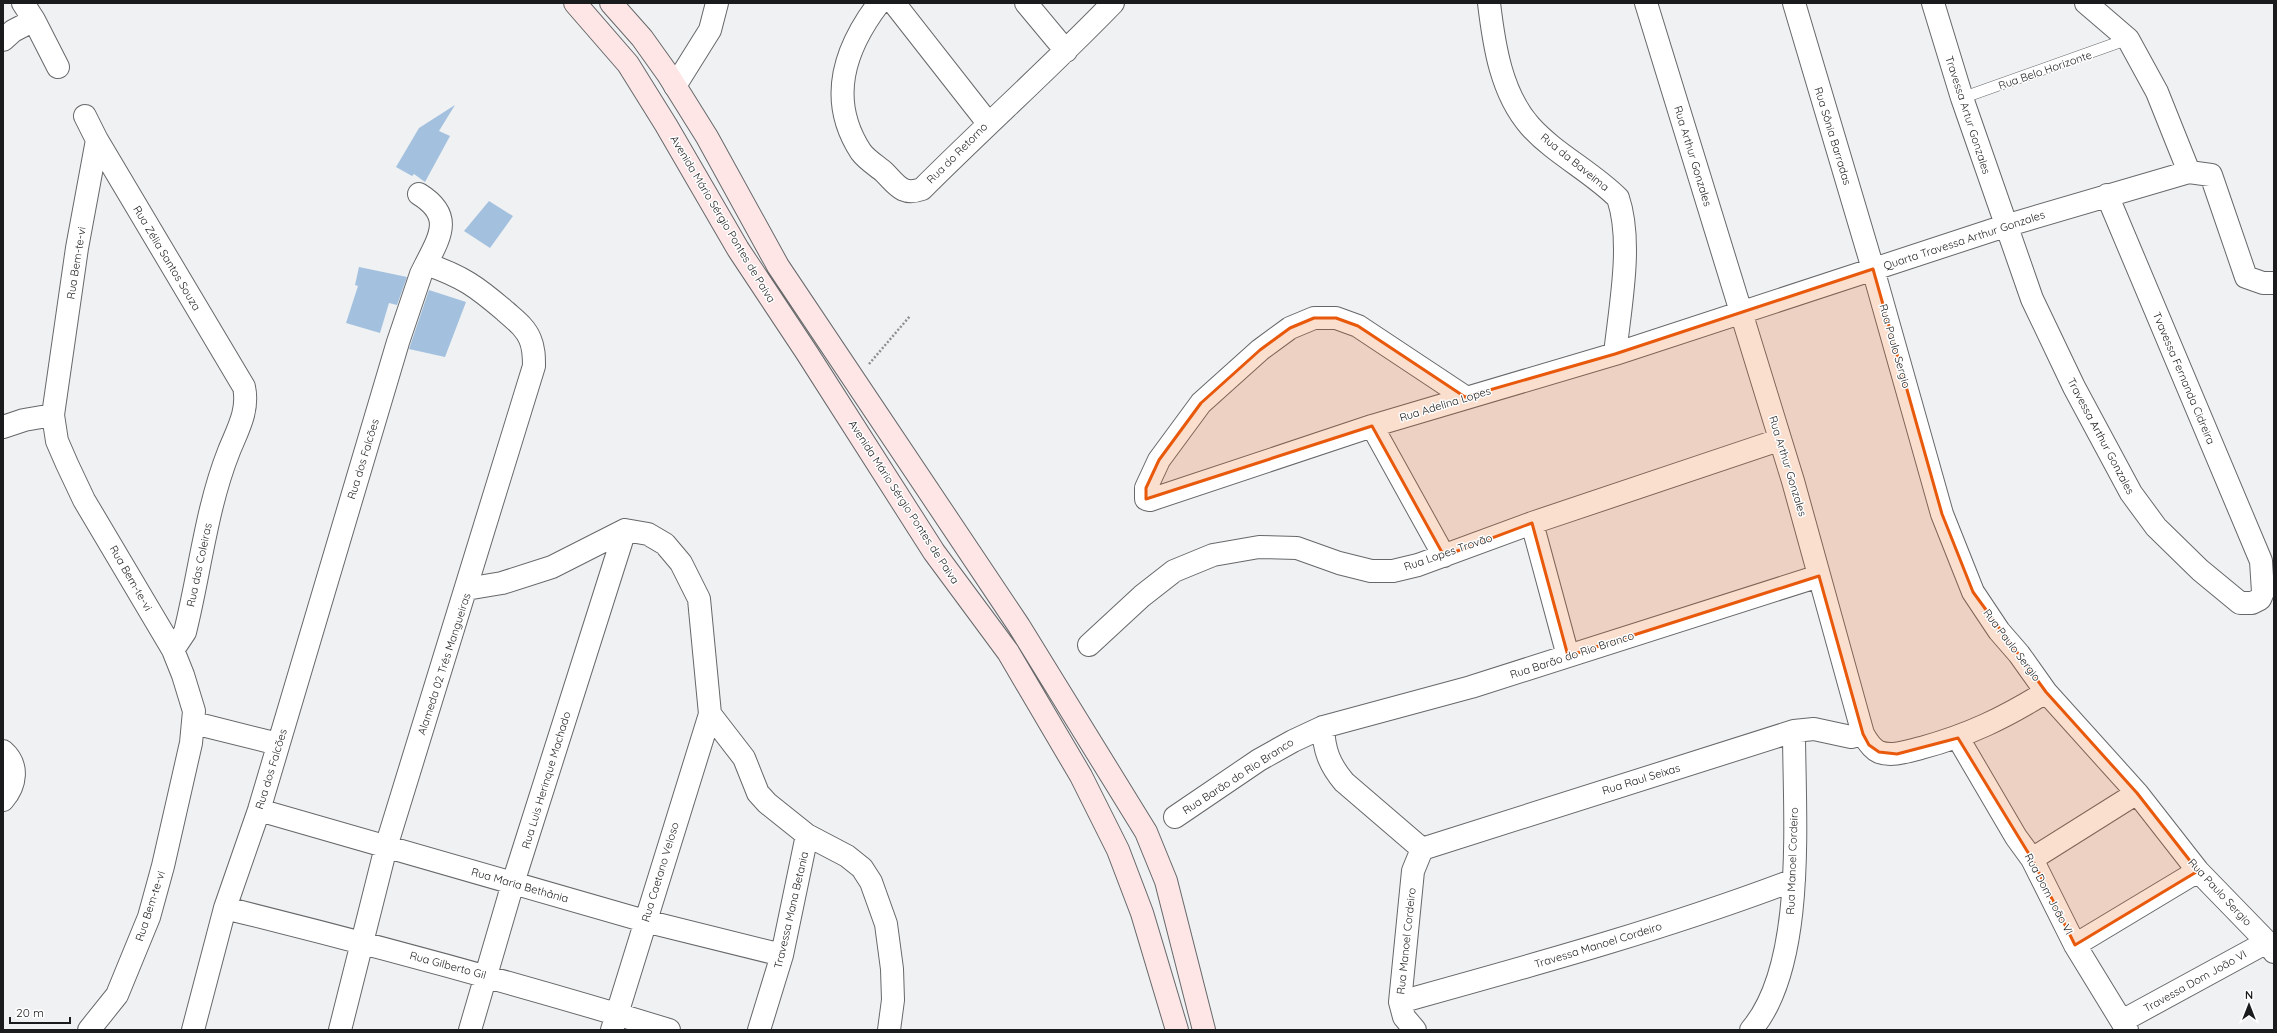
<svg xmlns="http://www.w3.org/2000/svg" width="2277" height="1033" viewBox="0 0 2277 1033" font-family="Quicksand,sans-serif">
	<rect width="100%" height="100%" fill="#eff1f3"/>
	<path fill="#a3c1de" d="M455 105 439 131 450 136 425 182 414 174 412 176 396 167 419 128Z
		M489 201 513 216 490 248 464 231Z
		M359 267 407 277 397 305 389 303 380 333 346 323 358 286 355 285Z
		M429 290 466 302 445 357 409 349Z"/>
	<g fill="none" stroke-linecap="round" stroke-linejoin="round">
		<g stroke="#66686a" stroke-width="12">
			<path id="lane" d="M1962 98 2128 39"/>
		</g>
		<g stroke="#66686a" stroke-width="24">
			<path id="street" d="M23 3 34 20
				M879 3C844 49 827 100 861 152 867 160 877 166 884 172 897 185 902 196 922 189 985 126 1051 67 1113 3
				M894 3 988 123
				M1026 3 1066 51
				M1489 3C1494 45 1501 93 1530 126 1555 154 1591 171 1618 198 1633 242 1620 307 1615 354
				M1646 3 1793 481 1863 734C1867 741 1872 749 1879 752 1892 757 1908 751 1921 748 1969 735 2004 718 2046 692
				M1794 3 1873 269 1942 514 1973 592 1999 631 2019 654 2046 692 2137 793 2198 871 2267 942 2274 952
				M1933 3 1962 98 2032 299 2074 387 2131 493 2156 527 2200 570 2240 603H2252L2260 599 2263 592 2261 561 2107 195
				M2086 3 2128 39 2157 92 2189 172
				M3 40 13 31 34 20 58 67
				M675 86 710 30 717 3
				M85 116 97 140 77 248 53 415 57 441 67 464 84 500 173 650 183 675 194 711 191 743 163 866 149 917 117 995 89 1030
				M97 140 244 387C249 410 238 429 229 451 206 509 200 572 185 632L173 650
				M419 194C453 215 441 235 426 264
				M1465 397 1358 326 1336 318H1314L1290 328 1260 350 1201 403 1159 460 1146 488V499L1150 500 1372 426 1615 354 2005 226 2189 172 2211 175 2246 277 2263 283H2274
				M1372 426 1444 556
				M3 427 24 420 53 415
				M1532 523 1568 656
				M466 589 502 583 552 567 625 530 648 534 665 544 681 563 699 599 710 714 744 758 758 793 767 803 807 835 847 856 862 868 871 882 886 924 892 969 893 1000 889 1030
				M1089 645 1142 596 1174 571 1213 555 1259 547 1297 548 1339 563 1371 571H1393L1418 565 1532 523 1779 440
				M194 723 278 744
				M1323 727C1324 750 1329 764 1344 782L1422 849
				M1958 738 2016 837 2032 859 2075 945 2127 1030
				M3 751C19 765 16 785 3 800
				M259 810 645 921 782 955
				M1175 817 1259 760 1293 741 1323 727 1471 687 1819 576
				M1422 849 1794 731 1814 729 1851 737 1863 734
				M2032 859 2137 793
				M225 908C374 945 522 985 669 1030
				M2075 945 2198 871
				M1400 1002C1533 965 1665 929 1794 880
				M2122 1021 2267 942
				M193 1030 225 908 259 810 398 342 421 274 426 264C462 276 477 287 505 311 515 320 525 327 530 339 534 348 534 357 534 366L386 847 340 1030
				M470 1030 513 883 625 530
				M612 1030 710 714
				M759 1030 782 955 807 835
				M1415 1030 1404 1017 1400 1002 1413 871 1422 849
				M1751 1030C1807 965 1794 814 1794 731"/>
		</g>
		<g stroke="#66686a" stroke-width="24">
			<path id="secondary" d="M575 3 628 64 666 125 738 249 807 353 934 552 1008 652 1081 776 1118 850 1142 913 1177 1030
				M611 3 642 38 667 73 707 137 778 266 1019 626 1146 832 1166 881 1204 1030"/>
		</g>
		<path stroke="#8d8e90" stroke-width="2.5" stroke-dasharray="2 2" stroke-linecap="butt" d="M869 364 910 316"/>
		<use href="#lane" stroke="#fff" stroke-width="11"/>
		<use href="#street" stroke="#fff" stroke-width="22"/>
		<use href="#secondary" stroke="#fee6e7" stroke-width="22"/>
	</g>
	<path fill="#e8590c" fill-opacity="0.2" stroke="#e8590c" stroke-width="3" stroke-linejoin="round" d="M1873 269 1942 514 1973 592 2046 692 2137 793 2198 871 2075 945 2032 859 1958 738 1897 754 1879 752 1869 745 1863 734 1819 576 1568 656 1532 523 1444 556 1372 426 1146 499V488L1159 460 1201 403 1260 350 1290 328 1314 318H1336L1358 326 1465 397 1615 354Z"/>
	<g text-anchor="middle" stroke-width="3" stroke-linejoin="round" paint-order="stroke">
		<g font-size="11" fill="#1a1b1c" stroke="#fff">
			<text transform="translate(2045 70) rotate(-19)" y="4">Rua Belo Horizonte</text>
			<text transform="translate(1968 115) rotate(72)" y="4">Travessa Artur Gonzales</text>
			<text transform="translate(1833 136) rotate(73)" y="4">Rua Sônia Barradas</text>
			<text transform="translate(957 153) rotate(-45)" y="4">Rua do Retorno</text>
			<text transform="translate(1693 156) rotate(73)" y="4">Rua Arthur Gonzales</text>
			<text transform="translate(1575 162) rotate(39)" y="4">Rua da Baveima</text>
			<text transform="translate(723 219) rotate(59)" y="4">Avenida Mário Sérgio Pontes de Paiva</text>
			<text transform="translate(1964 240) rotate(-18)" y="4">Quarta Travessa Arthur Gonzales</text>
			<text transform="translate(167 258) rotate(59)" y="4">Rua Zélia Santos Souza</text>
			<text transform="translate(76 263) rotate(-81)" y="4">Rua Bem-te-vi</text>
			<text transform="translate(1895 346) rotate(74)" y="4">Rua Paulo Sergio</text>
			<text transform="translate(2184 378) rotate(67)" y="4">Tvavessa Fernanda Cidreira</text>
			<text transform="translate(1445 404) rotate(-17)" y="4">Rua Adelina Lopes</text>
			<text transform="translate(2101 436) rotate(62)" y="4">Travessa Arthur Gonzales</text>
			<text transform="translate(363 459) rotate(-73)" y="4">Rua dos Falcões</text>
			<text transform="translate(1788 466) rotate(73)" y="4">Rua Arthur Gonzales</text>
			<text transform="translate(904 502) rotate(57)" y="4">Avenida Mário Sérgio Pontes de Paiva</text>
			<text transform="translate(1448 552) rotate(-19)" y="4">Rua Lopes Trovão</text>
			<text transform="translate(199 565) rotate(-78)" y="4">Rua das Coleiras</text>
			<text transform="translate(131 578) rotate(60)" y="4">Rua Bem-te-vi</text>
			<text transform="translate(2012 645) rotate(53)" y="4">Rua Paulo Sergio</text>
			<text transform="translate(1572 655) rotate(-18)" y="4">Rua Barão do Rio Branco</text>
			<text transform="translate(444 664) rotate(-72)" y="4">Alameda 02 Três Mangueiras</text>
			<text transform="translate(271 769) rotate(-73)" y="4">Rua dos Falcões</text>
			<text transform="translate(1238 776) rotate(-33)" y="4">Rua Barão do Rio Branco</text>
			<text transform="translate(1641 779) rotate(-17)" y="4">Rua Raul Seixas</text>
			<text transform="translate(546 780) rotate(-73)" y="4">Rua Luis Herinque Machado</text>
			<text transform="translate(1792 861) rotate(-88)" y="4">Rua Manoel Cordeiro</text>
			<text transform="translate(660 872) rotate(-73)" y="4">Rua Caetano Veloso</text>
			<text transform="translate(520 885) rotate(16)" y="4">Rua Maria Bethânia</text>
			<text transform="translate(2220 892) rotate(47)" y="4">Rua Paulo Sergio</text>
			<text transform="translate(2049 894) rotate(62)" y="4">Rua Dom João VI</text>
			<text transform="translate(150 906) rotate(-72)" y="4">Rua Bem-te-vi</text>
			<text transform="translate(791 910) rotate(-77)" y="4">Travessa Mana Betania</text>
			<text transform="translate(1406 941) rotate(-84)" y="4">Rua Manoel Cordeiro</text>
			<text transform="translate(1598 945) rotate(-17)" y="4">Travessa Manoel Cordeiro</text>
			<text transform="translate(448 965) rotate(15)" y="4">Rua Gilberto Gil</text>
			<text transform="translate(2195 981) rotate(-29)" y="4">Travessa Dom João VI</text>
		</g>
	</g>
	<rect width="2277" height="1033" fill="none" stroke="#1a1b1c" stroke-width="8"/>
	<g transform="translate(2249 1005)" stroke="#ffffff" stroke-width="3" paint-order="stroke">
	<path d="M0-3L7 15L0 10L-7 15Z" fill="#1a1b1c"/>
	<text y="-6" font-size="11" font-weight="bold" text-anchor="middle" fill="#1a1b1c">N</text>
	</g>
	<path d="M10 1017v6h60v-6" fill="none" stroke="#1a1b1c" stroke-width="2"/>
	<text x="16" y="1017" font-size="12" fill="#1a1b1c" stroke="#ffffff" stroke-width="3" paint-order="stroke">20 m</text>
</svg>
